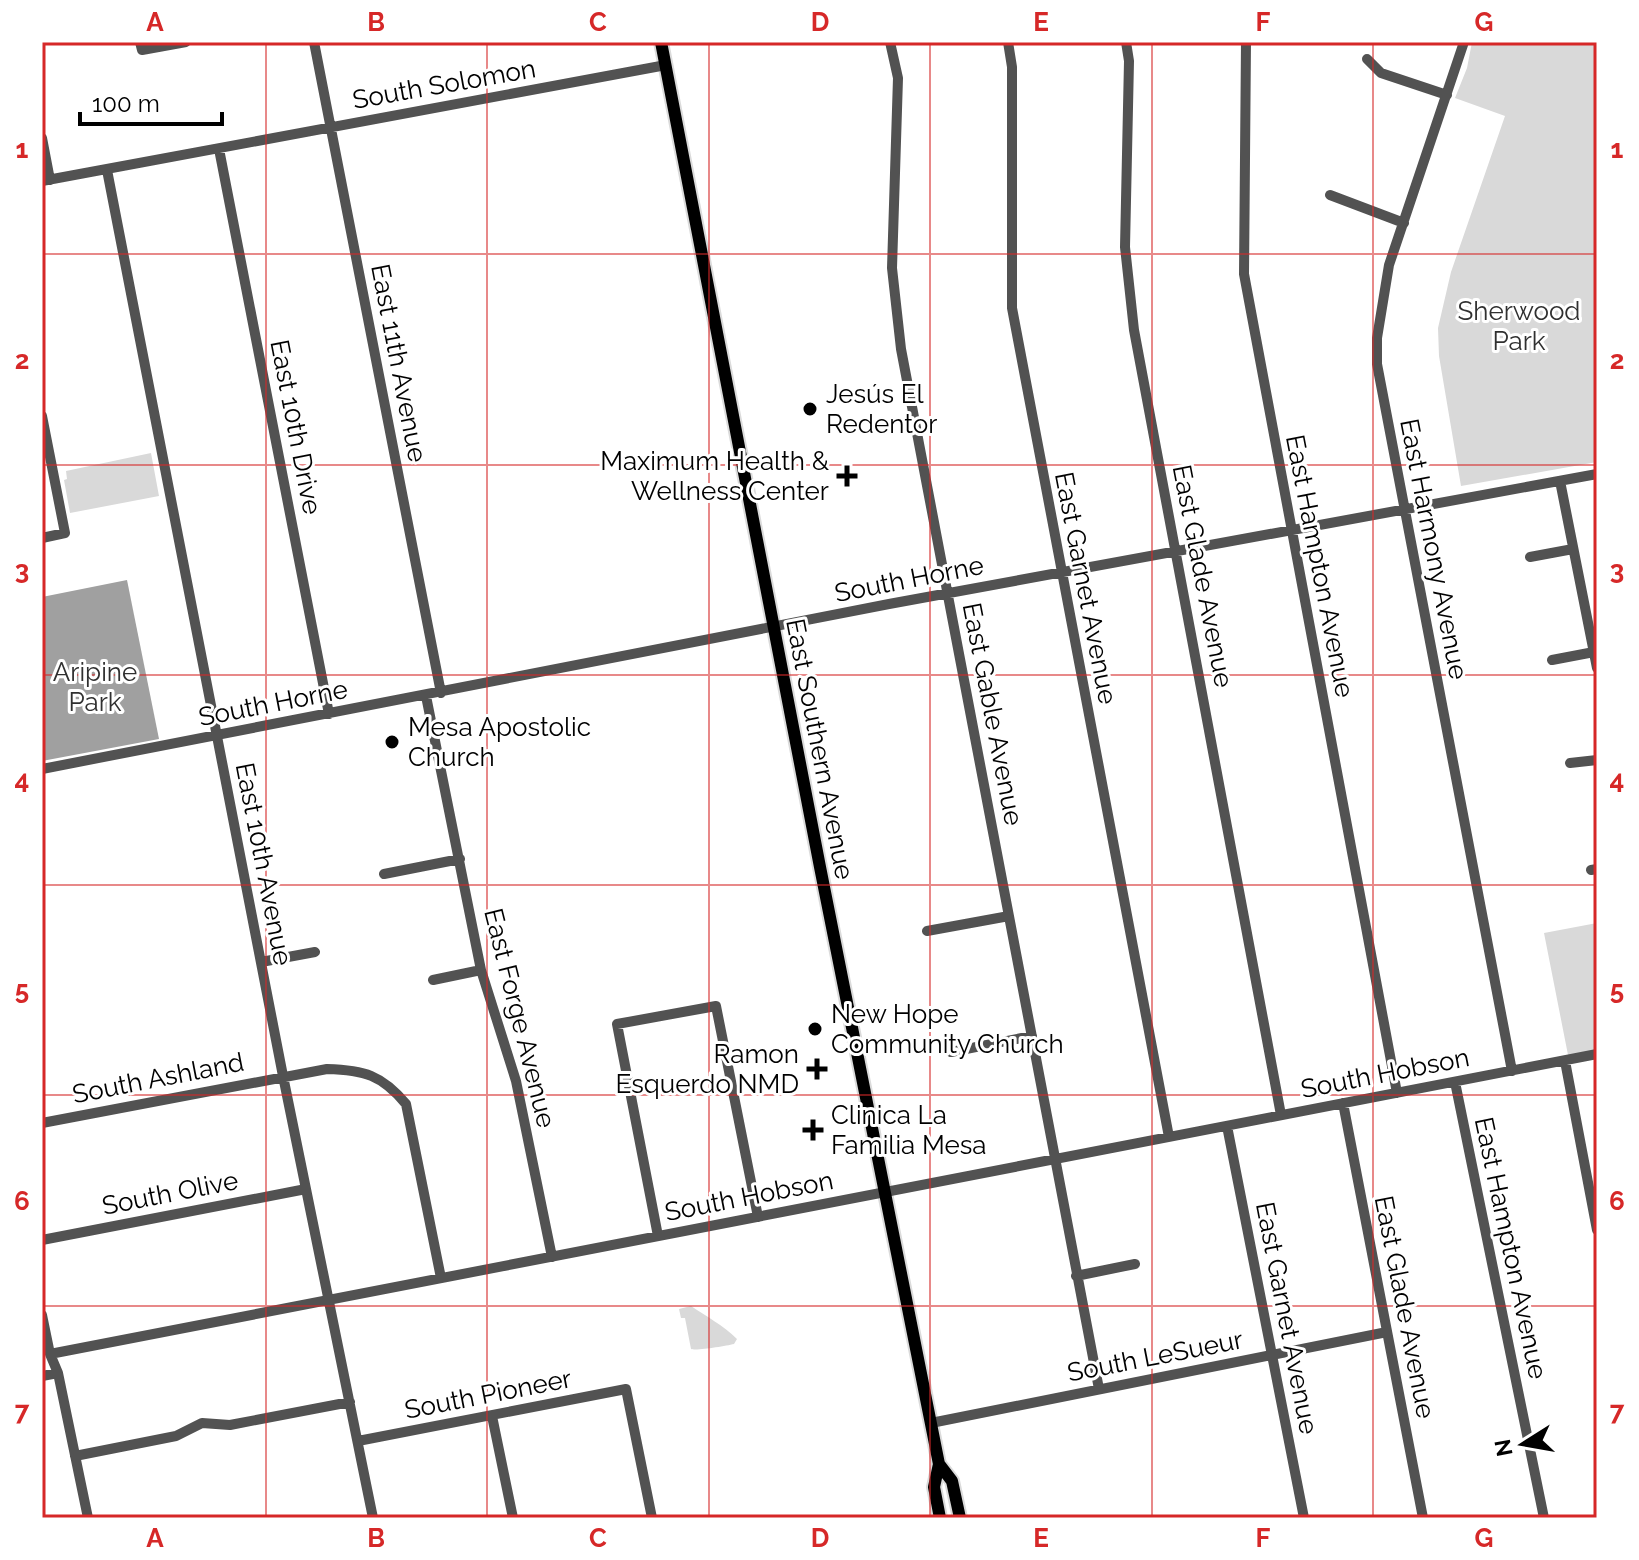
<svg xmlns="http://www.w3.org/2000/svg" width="1639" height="1560" viewBox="0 0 1639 1560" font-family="Raleway,sans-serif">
	<rect width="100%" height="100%" fill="#fff"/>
	<path fill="#d9d9d9" d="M1472 42H1597V462L1461 486 1439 356 1438 328 1451 272 1505 116 1455 98 1467 68Z
		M151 453 159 496 70 513 64 480 67 479 66 471Z
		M1597 923V1054L1569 1060 1544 933Z
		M691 1306C707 1317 723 1325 737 1339L734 1344C725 1346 697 1351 691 1349L685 1318H681L679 1309Z"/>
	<path fill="#a0a0a0" d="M127 580 159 739 42 761V597Z"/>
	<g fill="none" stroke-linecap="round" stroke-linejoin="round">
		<g stroke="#dbdbdb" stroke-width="16">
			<path id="major" d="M661 42 820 867 939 1464 934 1487 940 1518
				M939 1464 952 1481 960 1518"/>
		</g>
		<path stroke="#525252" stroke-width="10" d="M140 42 142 50 186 42
			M314 42 441 693
			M890 42 898 78 892 268 901 349 1099 1389
			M1008 42 1012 67V308L1169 1137
			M1126 42 1129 61 1125 247 1134 330 1281 1115
			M1246 42 1244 274 1397 1093
			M1464 42 1389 265 1377 338V364L1512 1071
			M1367 59 1381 73 1447 95
			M42 138 50 180
			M219 149 329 714
			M107 170 283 1076 373 1518
			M42 181 666 65
			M1330 195 1404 223
			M42 416 65 533 42 538
			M1560 481 1597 668
			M1530 557 1573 549
			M1552 660 1594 652
			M426 696 481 970 516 1081 552 1257
			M1570 763 1597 760
			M42 769 889 604 1597 474
			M1591 870 1597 869
			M384 874 460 859
			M927 931 1009 916
			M261 962 315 952
			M433 980 481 970
			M951 1052 1032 1036
			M1565 1061 1597 1230
			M1455 1082 1544 1518
			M1343 1103 1423 1518
			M42 1123 327 1069C364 1070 382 1075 406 1104L441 1278
			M1227 1126 1304 1518
			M658 1236 617 1024 716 1006 758 1217
			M42 1240 306 1189
			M1076 1276 1135 1264
			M42 1315 50 1354 58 1373 88 1518
			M50 1354 1597 1054
			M42 1376 58 1373
			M492 1416 513 1518
			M931 1423 1387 1332
			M358 1441 626 1389 652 1518
			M75 1456 176 1436 202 1423 230 1425 350 1402"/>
		<use href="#major" stroke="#000" stroke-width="12"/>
	</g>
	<path fill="none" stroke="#d62828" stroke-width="2" stroke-opacity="0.55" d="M266 42V1518M487 42V1518M709 42V1518M930 42V1518M1152 42V1518M1373 42V1518M42 254H1597M42 465H1597M42 675H1597M42 885H1597M42 1095H1597M42 1306H1597"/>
	<g fill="#000" stroke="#fff" stroke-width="3">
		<circle cx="810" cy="409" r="8"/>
		<path d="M843 464h8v8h8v8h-8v8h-8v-8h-8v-8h8z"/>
		<circle cx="392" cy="742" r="8"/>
		<circle cx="815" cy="1029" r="8"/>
		<path d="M813 1057h8v8h8v8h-8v8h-8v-8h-8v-8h8z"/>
		<path d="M809 1118h8v8h8v8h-8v8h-8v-8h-8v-8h8z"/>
	</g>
	<g text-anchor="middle" stroke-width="6" stroke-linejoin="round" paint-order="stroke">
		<g font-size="26" fill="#000" stroke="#fff">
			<text transform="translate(444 84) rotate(-10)" y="9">South Solomon</text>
			<text transform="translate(399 363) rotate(79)" y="9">East 11th Avenue</text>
			<text transform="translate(296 427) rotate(79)" y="9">East 10th Drive</text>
			<text transform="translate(1434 549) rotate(79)" y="9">East Harmony Avenue</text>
			<text transform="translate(1320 566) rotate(79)" y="9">East Hampton Avenue</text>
			<text transform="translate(1203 576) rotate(79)" y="9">East Glade Avenue</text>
			<text transform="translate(909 579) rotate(-11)" y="9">South Horne</text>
			<text transform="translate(1086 588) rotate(79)" y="9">East Garnet Avenue</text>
			<text transform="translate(273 703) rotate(-11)" y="9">South Horne</text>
			<text transform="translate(993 714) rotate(79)" y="9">East Gable Avenue</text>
			<text transform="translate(820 749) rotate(79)" y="9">East Southern Avenue</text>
			<text transform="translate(264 864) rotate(79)" y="9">East 10th Avenue</text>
			<text transform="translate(520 1018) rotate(76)" y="9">East Forge Avenue</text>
			<text transform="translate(1385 1073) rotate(-11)" y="9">South Hobson</text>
			<text transform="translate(158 1078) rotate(-11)" y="9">South Ashland</text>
			<text transform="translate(170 1193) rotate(-11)" y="9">South Olive</text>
			<text transform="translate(749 1196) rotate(-11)" y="9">South Hobson</text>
			<text transform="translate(1511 1248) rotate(78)" y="9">East Hampton Avenue</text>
			<text transform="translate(1405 1307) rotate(79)" y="9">East Glade Avenue</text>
			<text transform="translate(1287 1318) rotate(79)" y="9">East Garnet Avenue</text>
			<text transform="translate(1155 1356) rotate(-11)" y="9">South LeSueur</text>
			<text transform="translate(488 1394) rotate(-11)" y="9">South Pioneer</text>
		</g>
		<g font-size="26" fill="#303030" stroke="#fff">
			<text x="1519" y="320">Sherwood<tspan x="1519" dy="30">Park</tspan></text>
			<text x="95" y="681">Aripine<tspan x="95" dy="30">Park</tspan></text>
		</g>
		<g font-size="26" fill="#000" stroke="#fff" text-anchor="start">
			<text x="826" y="403">Jesús El<tspan x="826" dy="30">Redentor</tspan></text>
			<text x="829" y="470" text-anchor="end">Maximum Health &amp;<tspan x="829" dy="30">Wellness Center</tspan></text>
			<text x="408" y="736">Mesa Apostolic<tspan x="408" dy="30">Church</tspan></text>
			<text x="831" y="1023">New Hope<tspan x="831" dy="30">Community Church</tspan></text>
			<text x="799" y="1063" text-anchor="end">Ramon<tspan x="799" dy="30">Esquerdo NMD</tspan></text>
			<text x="831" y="1124">Clinica La<tspan x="831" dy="30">Familia Mesa</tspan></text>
		</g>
	</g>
	<rect width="1639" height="1560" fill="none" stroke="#ffffff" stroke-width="88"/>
	<g transform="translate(1523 1444) rotate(259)" stroke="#ffffff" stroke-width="6" paint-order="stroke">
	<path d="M0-6L14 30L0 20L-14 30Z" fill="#000000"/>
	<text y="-12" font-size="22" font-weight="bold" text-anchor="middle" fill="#000000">N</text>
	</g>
	<path d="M80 112v12h142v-12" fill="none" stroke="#000000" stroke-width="4"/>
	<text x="92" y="112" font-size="24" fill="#000000" stroke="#ffffff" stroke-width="6" paint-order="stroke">100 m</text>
	<rect x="44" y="44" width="1551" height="1472" fill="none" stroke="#d62828" stroke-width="3"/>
	<g font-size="26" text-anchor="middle" font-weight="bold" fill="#d62828">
		<text x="155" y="31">A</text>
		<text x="376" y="31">B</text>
		<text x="598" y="31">C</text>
		<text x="820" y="31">D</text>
		<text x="1041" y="31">E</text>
		<text x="1263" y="31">F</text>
		<text x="1484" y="31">G</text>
		<text x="22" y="158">1</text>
		<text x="1617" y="158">1</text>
		<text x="22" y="369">2</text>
		<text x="1617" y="369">2</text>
		<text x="22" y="579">3</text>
		<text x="1617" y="579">3</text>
		<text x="22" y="789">4</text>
		<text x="1617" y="789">4</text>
		<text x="22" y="999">5</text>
		<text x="1617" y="999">5</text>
		<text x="22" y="1210">6</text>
		<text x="1617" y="1210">6</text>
		<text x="22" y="1420">7</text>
		<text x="1617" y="1420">7</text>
		<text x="155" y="1547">A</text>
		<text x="376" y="1547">B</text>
		<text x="598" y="1547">C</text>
		<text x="820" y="1547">D</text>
		<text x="1041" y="1547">E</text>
		<text x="1263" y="1547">F</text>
		<text x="1484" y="1547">G</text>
	</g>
</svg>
